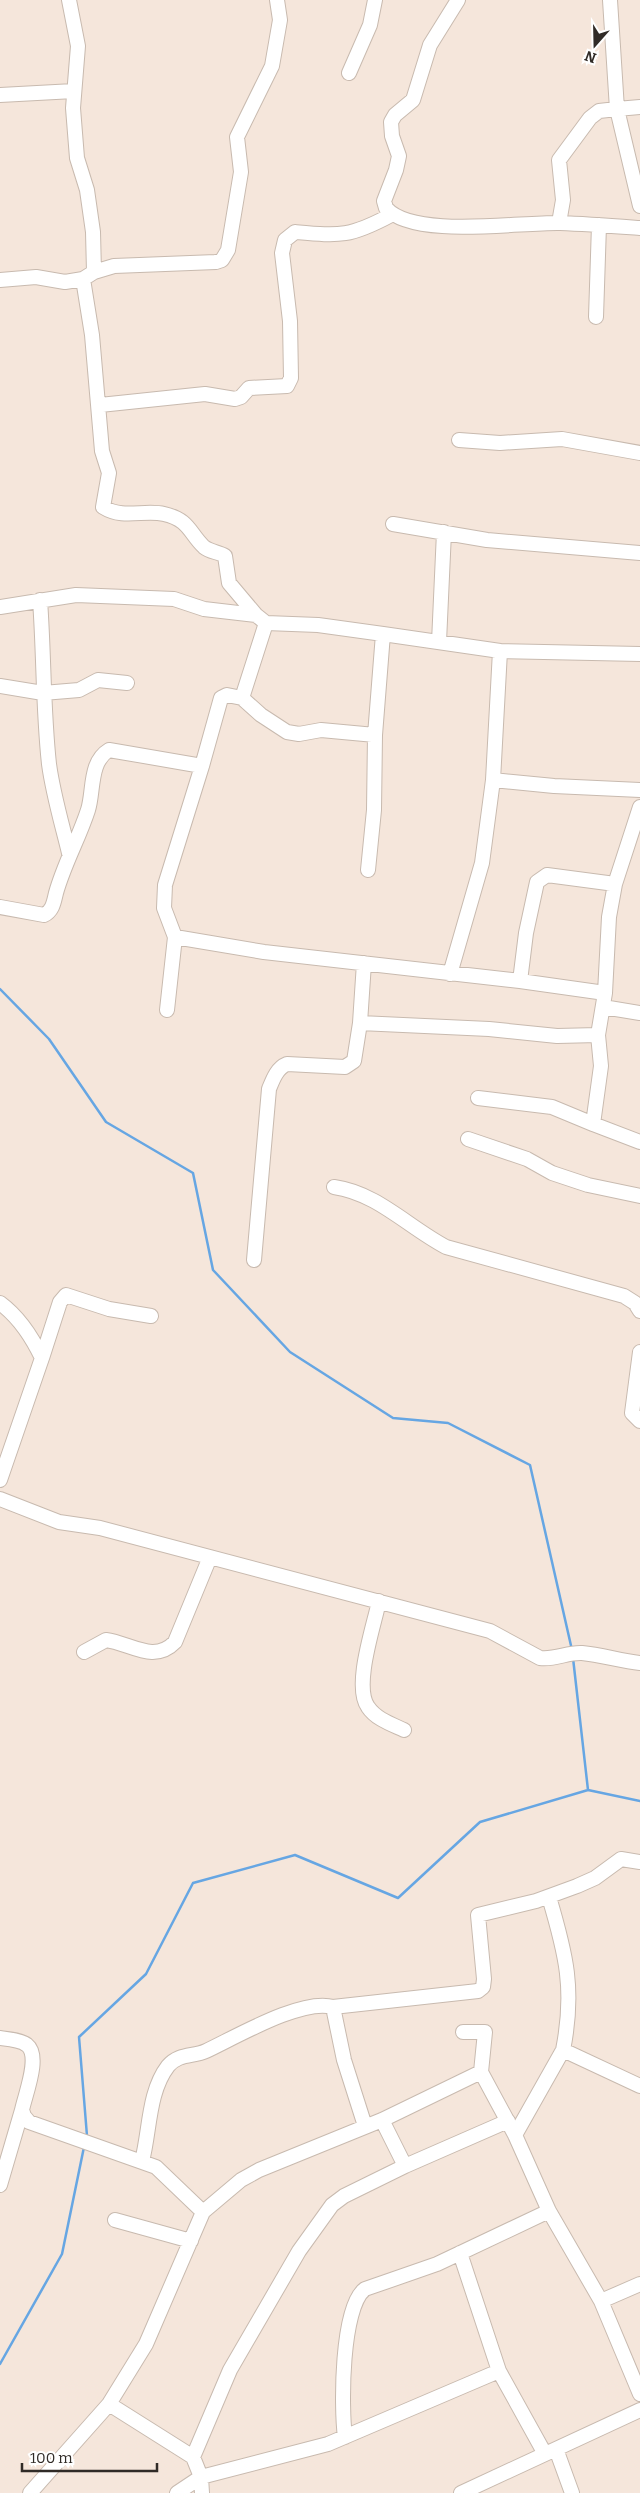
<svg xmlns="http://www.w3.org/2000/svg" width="640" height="2493" viewBox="0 0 640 2493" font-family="Bitter,serif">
	<rect width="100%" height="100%" fill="#f5e6db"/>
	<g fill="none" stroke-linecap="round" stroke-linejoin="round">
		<path stroke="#66a6e3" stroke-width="2.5" d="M0 989 49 1039 106 1122 193 1173 213 1270 290 1352 393 1418 448 1423 530 1465 572 1650
			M573 1658 588 1790
			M87 2136 79 2037 146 1974 193 1883 295 1855 398 1898 480 1822 588 1790 640 1801
			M0 2364 62 2254 84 2147"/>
		<g stroke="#c8baaf" stroke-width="16">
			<path id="minor" d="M69 0 78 46 73 108 77 158 87 190 93 232 94 272
				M458 0 430 45 413 100 395 115 391 122 392 136 399 156 396 170 384 201 386 208C413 239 519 222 560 223 587 224 613 226 640 228
				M610 0 617 109 640 107
				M349 73 370 25 375 0
				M0 95 74 91
				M559 223 563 200 559 160 590 118 599 111 617 109 640 206
				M83 279 92 335 102 451 109 473 103 507C124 520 144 509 164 514 190 520 189 533 204 547 210 552 219 552 225 556L229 583 256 615 266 623 242 698
				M0 280 36 277 65 282 83 279 94 272 114 266 216 262 222 260 228 250 241 172 237 137 272 66 280 20 277 0
				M596 317 599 225
				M100 405 205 394 235 399 241 397 249 388 287 386 291 378 290 321 282 253 285 240 295 232C341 236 350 237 391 215
				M459 440 500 443 562 439 640 453
				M393 524 487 540 640 553
				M40 600C44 655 43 709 49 764 53 794 62 824 69 853
				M0 607 76 595 174 599 204 609 256 615
				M266 623 318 625 383 634
				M439 642 444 532
				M640 654 500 651 493 780 554 786 640 790
				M0 686 43 693 79 690 98 680 127 683
				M368 870 374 810 375 735
				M0 907 44 915C53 911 54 901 56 893 64 864 79 838 88 810 94 791 89 762 109 750L202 766 221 698 227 695 242 698 261 715 287 732 299 734 321 730 375 735 383 634 500 651
				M175 937 164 908 165 885 202 766
				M450 974 482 863 493 780
				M520 981 526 933 537 882 547 875 615 884
				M603 1007 640 1013
				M167 1010 175 937 264 952 520 981 605 993 609 917 615 884 640 807
				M360 1023 489 1029 557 1036 598 1035
				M478 1098 552 1107 593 1124 601 1066 598 1035 605 993
				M593 1124 640 1142
				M468 1139 527 1159 552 1173 588 1185 640 1196
				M334 1187C377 1193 408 1227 446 1247L624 1296 635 1303 640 1311
				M254 1260 269 1089C273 1079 277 1068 287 1064L345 1067 354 1061 360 1023 364 963
				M0 1303C19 1317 32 1337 42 1358L0 1480
				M640 1352 632 1413 640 1421
				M42 1358 60 1302 66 1295 109 1309 151 1316
				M0 1499 59 1522 100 1528 490 1631 540 1658C555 1660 568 1652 582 1653 602 1655 621 1661 640 1663
				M379 1601C374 1626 353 1686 368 1707 376 1719 391 1724 404 1730
				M84 1652 106 1640C130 1643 154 1664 175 1642L210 1557
				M549 1897C566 1954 575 1990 563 2050
				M333 2007 344 2060 365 2126
				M463 2032H485L481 2072 515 2135 549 2211 601 2301 640 2394
				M0 2038C8 2039 21 2040 27 2045 41 2056 25 2095 22 2110L24 2116 29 2122 156 2167 203 2212
				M382 2120 405 2166
				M515 2135 563 2050 640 2086
				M142 2161C150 2131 148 2092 168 2066 179 2053 193 2057 206 2051 236 2037 302 1998 333 2007L478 1991 483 1987 484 1979 478 1915 536 1901 577 1886 595 1878 621 1859 640 1862
				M0 2185 22 2110
				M115 2220 191 2241
				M460 2253 499 2371 545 2454
				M601 2301 640 2284
				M109 2404 193 2457
				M345 2437C341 2408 341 2307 365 2289L437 2264 549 2211
				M556 2449 572 2493
				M30 2493 109 2404 146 2344 203 2212 241 2180 259 2170 382 2120 481 2072
				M177 2493 201 2477 328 2444 499 2371
				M202 2493 201 2477 193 2457 230 2370 299 2251 332 2205 344 2196 405 2166 508 2121
				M461 2493 640 2410"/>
		</g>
		<use href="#minor" stroke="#fff" stroke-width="14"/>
	</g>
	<g transform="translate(595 45) rotate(200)" stroke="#ffffff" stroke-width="4" paint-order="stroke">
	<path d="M0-4L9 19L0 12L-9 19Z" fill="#302b27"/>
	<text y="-8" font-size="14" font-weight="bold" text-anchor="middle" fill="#302b27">N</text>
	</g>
	<path d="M22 2463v8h135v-8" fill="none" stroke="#302b27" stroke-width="2.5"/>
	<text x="30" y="2463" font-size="15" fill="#302b27" stroke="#ffffff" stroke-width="4" paint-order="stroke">100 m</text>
</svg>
